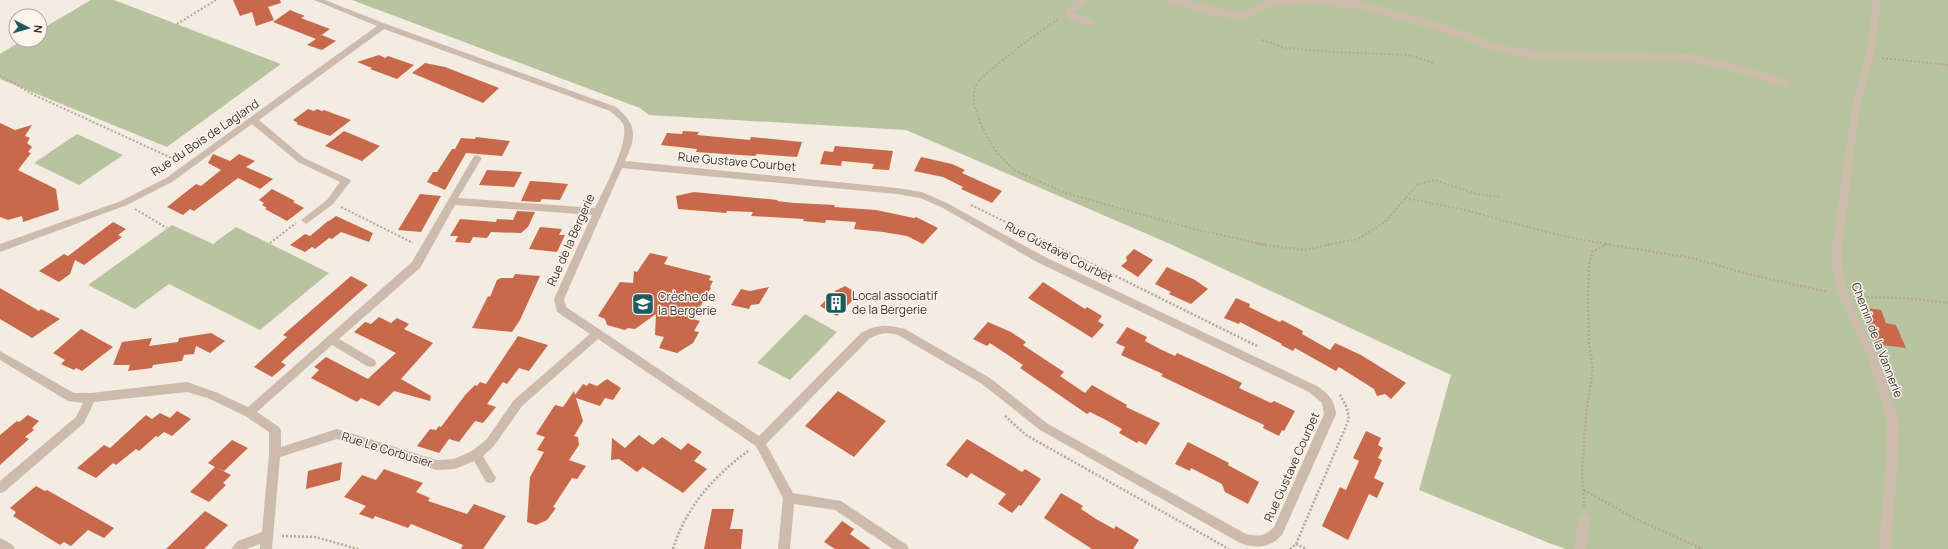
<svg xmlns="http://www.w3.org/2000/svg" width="1948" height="549" viewBox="0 0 1948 549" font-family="Manrope,sans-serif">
	<rect width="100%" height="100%" fill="#f4ebe1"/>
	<path fill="#b8c4a0" d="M91 0H114L281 64 167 147 0 79V54L23 40H40V30Z
		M352 0H1948V549H1566L1549 543 1419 490 1451 375 1168 243 906 130 649 115 640 108Z
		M77 134 123 155 79 185 34 163Z
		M172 225 213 244 236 227 329 273 260 330 169 284 135 309 88 285Z
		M805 314 837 332 790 380 757 363Z"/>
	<path fill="#c8694b" d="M233 0H280L281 3 268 7 274 20 256 26 252 12 240 16Z
		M290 10 305 16 301 18 330 29 316 39 273 22Z
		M322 35 336 41 322 50 307 45Z
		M379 55 385 58 388 56 414 65 397 79 370 69 372 68 357 62Z
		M425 63 445 67 499 88 483 103 412 73Z
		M308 109 314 111 317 109 322 111 324 110 351 120 330 136 296 124 298 123 293 120Z
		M0 123 15 130 32 125 25 136 30 138 27 143 32 147 28 152 31 153 18 170 56 189 59 210 23 222 22 216 8 220 0 217Z
		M344 131 380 146 362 161 325 146Z
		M683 131 699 132 697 135 750 140 751 137 802 142 797 157 757 154 755 156 696 152 697 149 661 145 667 133 682 134Z
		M476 137 510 141 502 156 466 153 445 190 427 182 433 172H437L452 149H455L461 138 475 139Z
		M835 146 893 151 889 170 872 169 874 164 842 161 841 166 820 164 824 151 833 152Z
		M213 154 230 161 239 154 255 161 246 167 273 179 260 189 238 178 194 211 190 209 183 215 167 207 196 184 201 186 221 170 208 163Z
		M921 157 952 164 965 170 962 173 1002 191 992 203 961 189 963 187 943 177 914 171Z
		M487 170 522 172 514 187 479 185Z
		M530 181 546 182 568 184 560 200 542 199 540 202 521 201Z
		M272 189 295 201 293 202 304 208 287 221 265 209 267 208 262 205 264 203 259 200Z
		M694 192 778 200 777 201 794 203 835 205 834 207 876 210 914 218 916 217 938 228 923 244 907 236 883 232 854 229 856 222 826 220 825 223 803 221 804 219 751 216 753 212 727 211 726 213 678 209 676 196Z
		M420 194 441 196 421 232 398 230Z
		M517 211 535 212 528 227 521 233 491 232 487 238 473 237 470 243 455 242 458 236H450L460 219 496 222 497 219 513 220Z
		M336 216 373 233 369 242 341 232 332 239 329 238 315 249 312 247 305 252 290 245 305 234 310 236 328 221H329Z
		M113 222 126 229 118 235 122 237 84 265 75 260 70 274 59 282 39 271 64 254 68 256Z
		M540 227 562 229 559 235H565L557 252 529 249Z
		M1134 249 1153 260 1138 277 1121 266 1127 261 1126 257Z
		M650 253 668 257 664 264 711 276 709 280 713 281 710 287 711 288 693 319 700 321 694 331 699 332 693 343 677 353 659 348 664 337 655 335 656 314 635 329 628 328 625 330 607 325 605 319 598 316 620 282 633 283 634 271 637 272Z
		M1167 267 1195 280 1208 289 1191 304 1169 294 1171 292 1155 284Z
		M515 274 540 276 520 320 512 332 472 328 488 296 490 297 497 280 501 278H513Z
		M351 276 368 285 281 362 286 365 272 377 254 367 287 337 283 335Z
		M1043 282 1085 309 1087 307 1102 316 1098 321 1104 325 1092 338 1028 298Z
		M845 286 855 292 853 300 837 316 820 306 835 291Z
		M769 287 759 304 751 305 749 309 731 305 741 289 750 291Z
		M0 288 39 311 41 309 60 319 32 338 0 319Z
		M1236 298 1250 304 1249 307 1280 322 1282 320 1303 331 1302 334 1330 350 1335 343 1361 355 1406 383 1391 399 1385 394 1377 396 1374 389 1339 367 1336 371 1295 348 1293 351 1281 345 1282 344 1240 322 1239 324 1224 318Z
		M1861 307 1881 310 1886 323 1896 325 1906 348 1876 344Z
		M379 317 391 323 397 318 409 324 404 329 433 343 401 379 431 396 430 401 394 391 379 406 361 398 357 402 311 378 319 370 314 367 326 357 368 379 372 375 396 353 354 332 365 322 371 324Z
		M988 322 1011 332 1026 342 1023 345 1064 372 1060 376 1085 393 1092 385 1127 405 1126 407 1160 423 1146 445 1139 441 1137 443 1119 433 1122 429 1106 420 1090 412 1087 414 1020 368 1023 365 990 343 987 346 973 339Z
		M1127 327 1147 337 1145 341 1160 349 1175 356 1177 353 1221 373 1242 383 1239 388 1271 403 1274 401 1295 411 1284 431 1282 430 1279 436 1263 428 1264 425 1184 387 1161 376 1163 374 1121 355 1125 347 1116 343Z
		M81 329 113 347 82 371 76 368 74 370 61 364 65 360 53 353Z
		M211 333 225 341 210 353 196 346 194 354 184 355 182 361 153 365 152 368 128 371 130 365H113L122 342 152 338 149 346 178 342 179 338Z
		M518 336 548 345 529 371 519 368 507 384 503 382 487 404 496 407 483 423 475 421 459 442 449 439 439 453 417 446 430 429 436 430 439 426 441 427 466 394 475 385 477 386 480 382 486 384Z
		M607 379 621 388 613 400 605 398 600 406 576 398 583 421 574 436 578 437 579 445 569 460 586 466 577 479 572 478 553 507 556 508 547 520 536 525 527 522 530 477 544 452 537 450 545 437 536 434 555 405 563 407 574 391 575 395 583 384 587 386 589 383 597 386Z
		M838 391 886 421 854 457 805 426Z
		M177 411 191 419 172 436 164 432 158 437 156 436 139 451 136 449 116 465 113 463 96 478 77 468 104 445 110 448 146 415 152 419 160 413 170 418Z
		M28 415 39 421 32 428 34 430 25 437 29 439 0 465V435L17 421 19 422Z
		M1366 431 1381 438 1378 445 1383 448 1378 458 1382 460 1374 478 1384 483 1377 498 1369 494 1348 540 1322 526 1340 487 1346 490 1359 461 1353 458Z
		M639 435 653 445 662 437 681 450 688 443 702 452 694 461 707 469 683 493 643 467 637 472 619 459 611 460 612 438 625 448Z
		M967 439 1022 472 1025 469 1041 479 1021 506 1019 505 1012 513 998 504 1006 494 971 473 967 478 946 465Z
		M232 440 248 448 224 471 217 468 231 475 223 483 226 485 209 502 190 492 215 467 208 463Z
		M1188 442 1229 463 1228 465 1259 482 1248 504 1225 492 1222 484 1191 468 1190 471 1175 464Z
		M342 462 340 480 306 489 308 471Z
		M384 469 423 483 416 492 430 498 428 501 467 514 474 504 506 516 483 549H461L463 545 411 524 408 528 375 516 373 519 359 514 366 506 344 497 362 475 376 480Z
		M36 486 45 491 47 490 114 528 104 538 88 530 71 546 64 542 60 545 13 516 16 512 10 508Z
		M1061 493 1083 506 1081 509 1096 519 1114 529 1116 526 1139 540 1133 549H1092L1044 518Z
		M712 509H734L730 529H743L741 549H704Z
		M205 511 228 525 204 549H166Z
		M842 521 854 529 850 534 871 549H835L824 542Z"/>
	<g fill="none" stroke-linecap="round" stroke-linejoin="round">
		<path stroke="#b9a596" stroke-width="2" stroke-dasharray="2 2" stroke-linecap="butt" d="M1058 19 1020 46 980 79 974 90V105L982 127 997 153 1014 170 1065 193 1194 229 1266 245
			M177 24 216 0
			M1262 40 1286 48 1331 52 1410 55 1434 63
			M1882 58 1948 65
			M0 75 32 94 176 160
			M1405 198C1429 203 1454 207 1477 213 1522 226 1566 238 1612 245
			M971 205 1053 245
			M341 207 413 243
			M135 209 167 228
			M270 243 296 223
			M1327 245 1358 239 1385 222 1417 185 1435 180 1477 194 1499 197"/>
		<path stroke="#b9a596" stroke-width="2.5" stroke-dasharray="2 2" stroke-linecap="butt" d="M1051 244 1257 346
			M1257 244 1304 250 1332 244
			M1605 244 1692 258 1744 273 1828 292
			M1859 297 1905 298 1948 303
			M1005 416 1026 435 1229 549
			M1584 490 1634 518 1702 549
			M1584 507 1582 472 1586 415 1593 368 1589 344 1588 300 1589 266 1592 252 1605 245
			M282 536 315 537 358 549
			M1296 544 1306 549
			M673 549C686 507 713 477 748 451
			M1290 549 1296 544 1349 419 1347 408 1339 393"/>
		<path stroke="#cdbbac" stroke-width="8" d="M1083 0 1069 12 1070 16 1089 22
			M1170 0 1225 14 1245 15 1270 2 1310 0
			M1313 0 1364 6 1430 24 1499 48 1540 56 1688 58 1726 65 1784 83"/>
		<path fill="#cdbbac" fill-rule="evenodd" d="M314 0H325L386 24 616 107C638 125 636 137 625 161L897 188 922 192 947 203 1043 256 1317 386C1328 393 1335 401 1336 414L1282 535C1270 548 1256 549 1240 543L1040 430 982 384 898 335C886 332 879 333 869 339L766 444 793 493 841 501 907 545 909 549H893L835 510 794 504 790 549H778L783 498 756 446 598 339 522 406 494 446 483 456 496 478 494 482 490 483 486 482 474 461 455 469 437 470 337 439 280 457 272 549H260V544L246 549H231L238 541 262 532 269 454V432L245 416 210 399 187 392 94 402 84 423 4 492 0 493V481L76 417 83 403 68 401 0 360V351L74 393H91L187 382 218 393 248 407 412 262 474 156 477 155 482 158 458 198 595 208C603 191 631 140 623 124 621 119 614 115 610 111L384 29 259 120 304 158 349 179 351 181 333 204 309 222 306 224 301 220 327 200 340 182 298 162 252 124 172 182 127 205 0 252V244L121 201 166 178 377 26ZM622 168 897 194 920 198 941 207 1037 262 1309 392 1322 403 1324 414 1274 527C1265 536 1259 537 1246 534L1048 424 990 378 905 329C888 324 877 324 861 333L759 436 566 307 564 299ZM455 205 592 215 554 299 557 312 590 334 514 400 486 440 472 451 454 459 437 460 337 429 281 447V430L279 427 257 412 332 345 367 366 371 367 375 366 376 363 375 360 339 339 420 268Z
			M1873 0H1881L1874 56 1860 105 1841 255 1846 289 1878 359 1899 420 1898 461 1891 549H1879L1886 461 1887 420 1868 359 1836 289 1831 255 1852 105 1866 56Z
			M1585 514 1589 515 1591 519 1586 549H1574L1579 519 1581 515Z
			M0 538 13 545 15 549H0Z"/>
	</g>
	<defs>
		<g id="building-square" transform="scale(1.15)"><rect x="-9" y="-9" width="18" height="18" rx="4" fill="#1f5a5e" stroke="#fbf5ee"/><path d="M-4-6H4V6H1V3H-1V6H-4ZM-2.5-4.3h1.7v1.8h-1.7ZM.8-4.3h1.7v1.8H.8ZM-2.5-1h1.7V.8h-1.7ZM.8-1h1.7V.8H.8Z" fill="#fff"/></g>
		<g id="school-square" transform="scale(1.15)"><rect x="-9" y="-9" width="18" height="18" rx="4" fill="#1f5a5e" stroke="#fbf5ee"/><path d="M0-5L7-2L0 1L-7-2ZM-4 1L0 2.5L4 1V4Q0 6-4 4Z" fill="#fff"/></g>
	</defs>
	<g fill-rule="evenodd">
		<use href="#building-square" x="836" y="303"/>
		<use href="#school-square" x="643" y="304"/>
	</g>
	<g text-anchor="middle" stroke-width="3" stroke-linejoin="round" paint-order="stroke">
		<g font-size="12" fill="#3b302b" stroke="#fbf5ee">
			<text transform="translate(205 138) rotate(-34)" y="4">Rue du Bois de Lagland</text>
			<text transform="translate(737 162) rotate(5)" y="4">Rue Gustave Courbet</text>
			<text transform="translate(571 240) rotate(-66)" y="4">Rue de la Bergerie</text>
			<text transform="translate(1059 252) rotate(27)" y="4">Rue Gustave Courbet</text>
			<text transform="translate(1877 340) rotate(69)" y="4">Chemin de la Vannerie</text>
			<text transform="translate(387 450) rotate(17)" y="4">Rue Le Corbusier</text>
			<text transform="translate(1292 467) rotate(-66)" y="4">Rue Gustave Courbet</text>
		</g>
		<g font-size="12" fill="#3b302b" stroke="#fbf5ee" text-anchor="start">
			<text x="852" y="300">Local associatif<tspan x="852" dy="14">de la Bergerie</tspan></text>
			<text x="658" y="301">Crèche de<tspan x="658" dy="14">la Bergerie</tspan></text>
		</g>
	</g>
	<g transform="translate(28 28) rotate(96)"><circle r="19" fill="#fbf5ee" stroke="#aea6a0"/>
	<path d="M0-3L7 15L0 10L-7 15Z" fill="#1f5a5e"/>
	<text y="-6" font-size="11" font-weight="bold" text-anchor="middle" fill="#3b302b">N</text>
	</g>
</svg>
